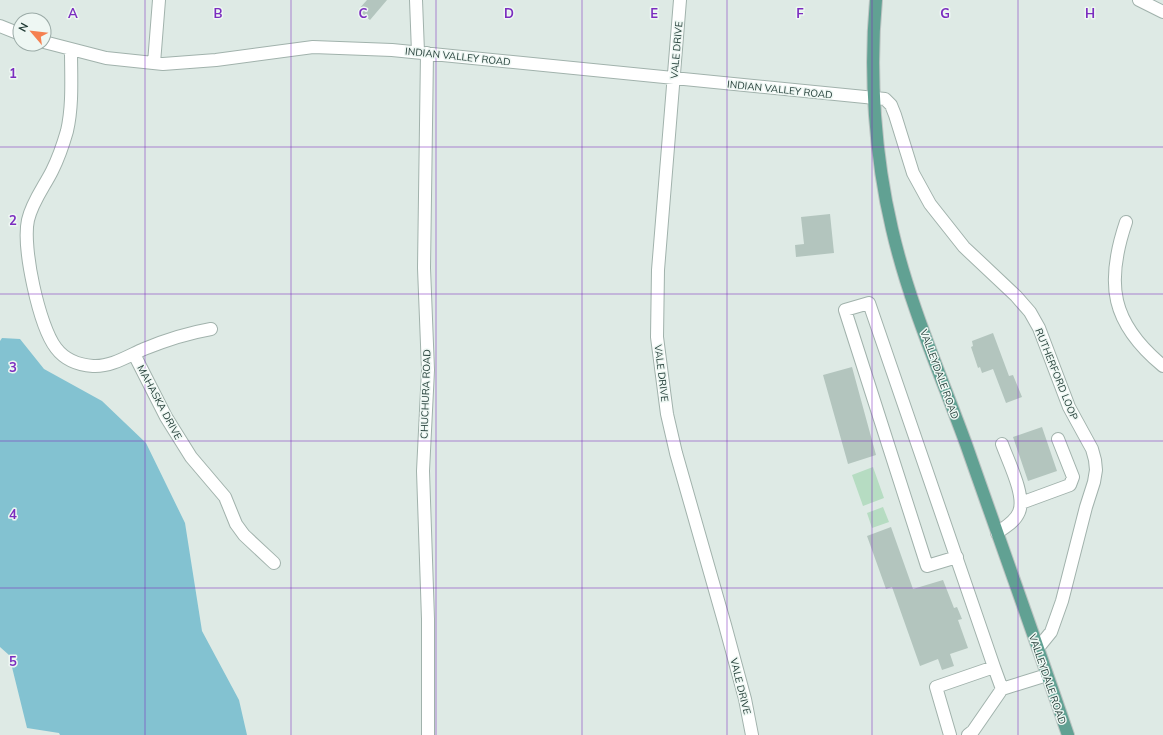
<svg xmlns="http://www.w3.org/2000/svg" width="1163" height="735" viewBox="0 0 1163 735" font-family="Mulish,sans-serif">
	<rect width="100%" height="100%" fill="#deeae5"/>
	<path fill="#b6dcc2" d="M873 467 884 498 863 506 852 475Z
		M883 507 889 522 872 528 867 513Z"/>
	<path fill="#83c2d1" d="M2 338 20 339 44 369 102 401 146 443 185 523 202 631 239 700 247 735H60L59 733 27 728 9 655 0 647V341Z"/>
	<path fill="#b3c5be" d="M367 0H387L370 20 358 10Z
		M830 214 834 253 796 257 795 245 804 244 801 217Z
		M993 333 1009 376 1013 375 1022 397 1006 403 993 369 982 373 980 367 978 368 971 347 973 346 972 341Z
		M852 367 876 455 848 464 823 375Z
		M1042 427 1057 471 1028 481 1013 437Z
		M891 527 913 589 943 580 954 608 957 607 962 619 958 620 968 648 950 654 954 666 942 670 938 659 920 666 892 587 886 589 867 536Z"/>
	<g fill="none" stroke-linecap="round" stroke-linejoin="round">
		<g stroke="#a1b2ac" stroke-width="14">
			<path id="minor" d="M416 0 418 52
				M680 0 658 270 657 337 667 414 676 453 725 625 745 699 752 735
				M1139 0 1163 12
				M0 26 20 34
				M44 42 106 58 163 64 216 60 313 47 392 50 885 99 891 105 895 115 913 173 930 204 964 247 1016 296 1030 312 1039 328 1069 407 1092 449 1095 460 1096 470 1094 482 1086 507 1062 601 1051 632 1038 648
				M71 50C71 77 73 105 67 131 63 145 58 159 52 171 44 187 32 202 28 220 22 247 39 326 56 348 65 360 79 365 93 366 111 367 128 356 144 349 166 340 188 333 211 329
				M427 53 424 268 428 370 423 471 428 619V735
				M154 63 159 0
				M1126 222C1105 284 1111 323 1163 366
				M134 354 166 417 191 457 225 497 236 524 244 535 274 563
				M1021 503 1070 485 1073 477 1058 439
				M997 533C1005 527 1015 522 1019 512 1026 496 1008 461 1002 444
				M957 557 927 566 845 310 869 303 994 667
				M950 735 936 687 994 667 1002 689
				M968 735 973 731 1002 689 1047 675"/>
		</g>
		<g stroke="#bcc4c2" stroke-width="14">
			<path id="major" d="M876 0C869 74 875 157 892 229 909 303 940 373 966 444 1000 541 1035 638 1068 735"/>
		</g>
		<use href="#minor" stroke="#fff" stroke-width="12"/>
		<use href="#major" stroke="#61a193" stroke-width="12"/>
	</g>
	<path fill="none" stroke="#7b2cbf" stroke-width="1" stroke-opacity="0.55" d="M145 0V735M291 0V735M436 0V735M582 0V735M727 0V735M872 0V735M1018 0V735M0 147H1163M0 294H1163M0 441H1163M0 588H1163"/>
	<g text-anchor="middle" stroke-width="3" stroke-linejoin="round" paint-order="stroke">
		<g font-size="10" fill="#1f3a34" stroke="#eef7f3">
			<text transform="translate(676 50) rotate(-85)" y="4">VALE DRIVE</text>
			<text transform="translate(458 56) rotate(6)" y="4">INDIAN VALLEY ROAD</text>
			<text transform="translate(780 89) rotate(6)" y="4">INDIAN VALLEY ROAD</text>
			<text transform="translate(662 373) rotate(83)" y="4">VALE DRIVE</text>
			<text transform="translate(940 374) rotate(70)" y="4">VALLEYDALE ROAD</text>
			<text transform="translate(1057 374) rotate(68)" y="4">RUTHERFORD LOOP</text>
			<text transform="translate(425 394) rotate(-88)" y="4">CHUCHURA ROAD</text>
			<text transform="translate(160 402) rotate(62)" y="4">MAHASKA DRIVE</text>
			<text transform="translate(1048 679) rotate(71)" y="4">VALLEYDALE ROAD</text>
			<text transform="translate(741 686) rotate(76)" y="4">VALE DRIVE</text>
		</g>
	</g>
	<g font-size="13" text-anchor="middle" font-weight="bold" fill="#7b2cbf" stroke="#eef7f3" stroke-width="3" stroke-linejoin="round" paint-order="stroke">
		<text x="73" y="18">A</text>
		<text x="218" y="18">B</text>
		<text x="363" y="18">C</text>
		<text x="509" y="18">D</text>
		<text x="654" y="18">E</text>
		<text x="800" y="18">F</text>
		<text x="945" y="18">G</text>
		<text x="1090" y="18">H</text>
		<text x="13" y="78">1</text>
		<text x="13" y="225">2</text>
		<text x="13" y="372">3</text>
		<text x="13" y="519">4</text>
		<text x="13" y="666">5</text>
	</g>
	<g transform="translate(32 32) rotate(298)"><circle r="19" fill="#eef7f3" stroke="#9baba7"/>
	<path d="M0-3L7 15L0 10L-7 15Z" fill="#f58050"/>
	<text y="-6" font-size="11" font-weight="bold" text-anchor="middle" fill="#1f3a34">N</text>
	</g>
</svg>
